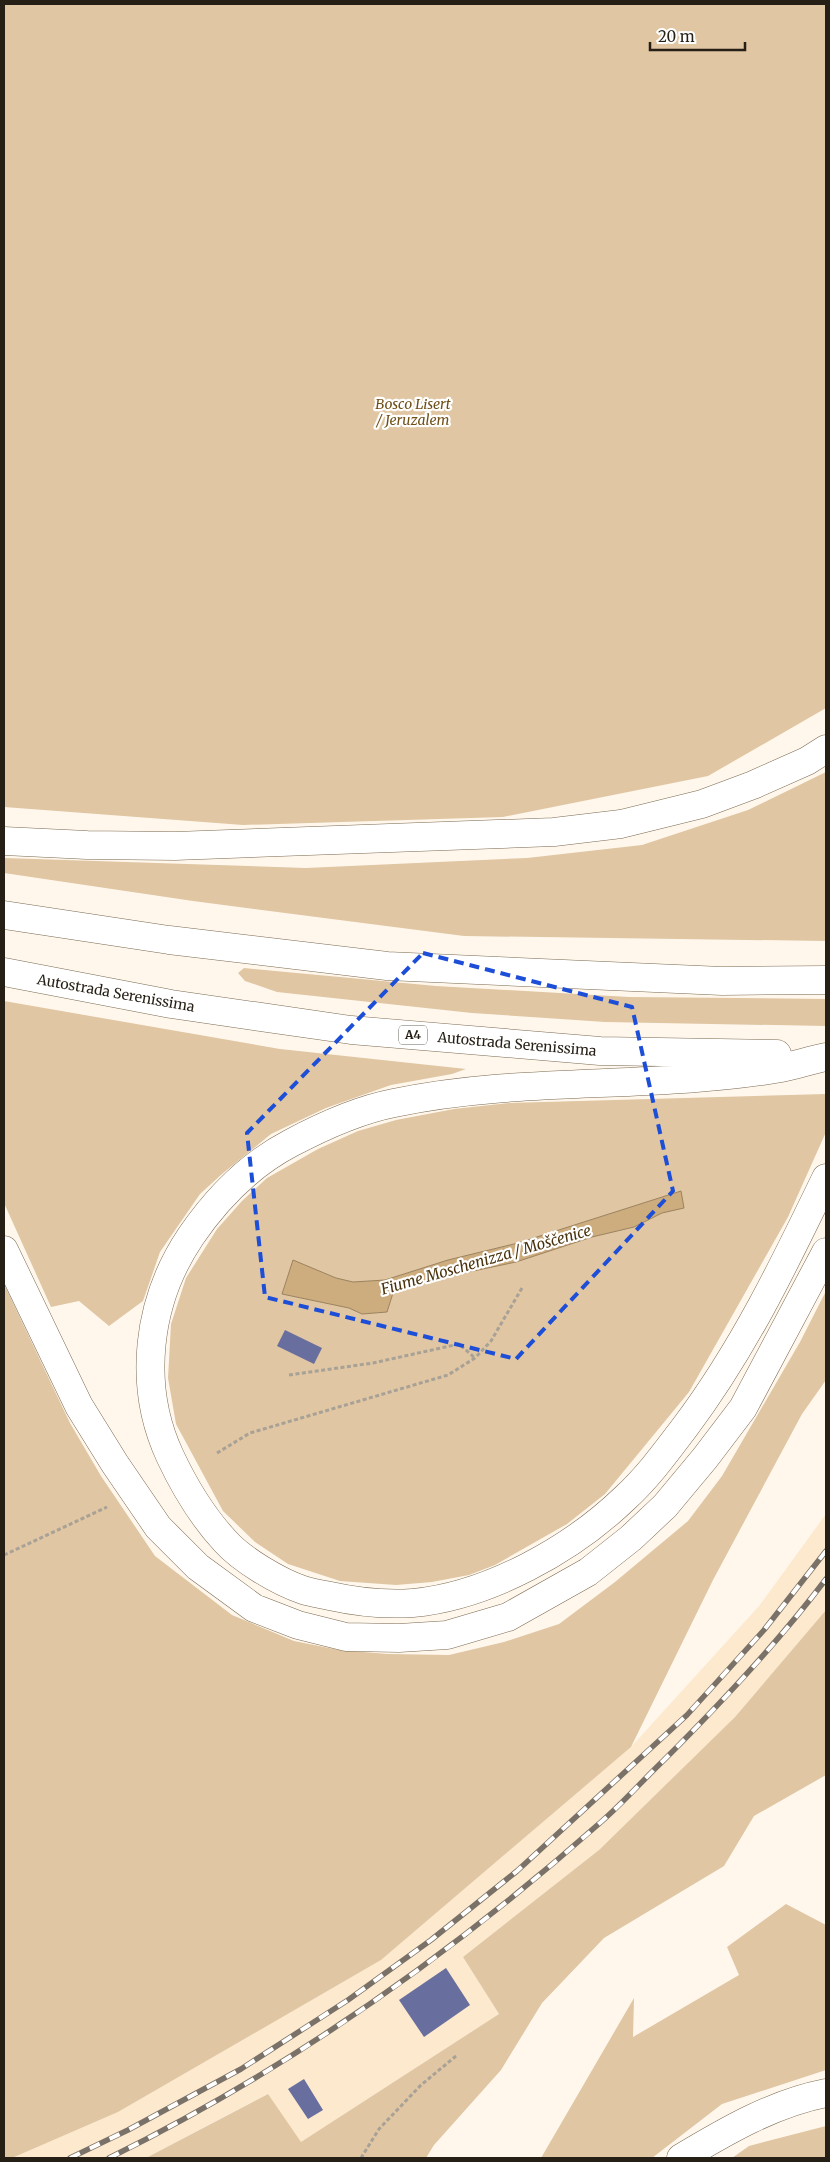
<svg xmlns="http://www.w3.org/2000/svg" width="830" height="2162" viewBox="0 0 830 2162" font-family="Merriweather,serif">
	<rect width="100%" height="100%" fill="#fff7ec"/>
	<path fill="#fce9ce" d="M826 1514V1610L735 1717 599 1850 463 1957 499 2014 300 2143 267 2094 146 2158H12L118 2112 381 1960 631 1747 759 1606Z"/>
	<path fill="#e0c6a3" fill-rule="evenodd" d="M4 4H826V708L708 776 503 817 243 825 4 807Z
		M826 772V941L464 936 193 901 4 873V858L306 868 527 858 642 845 748 810Z
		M244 968 436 986 629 997 826 999V1026L605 1022 472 1013 277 992 245 981 238 973Z
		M4 1001 280 1049 466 1069 452 1074 391 1085 326 1108 271 1134 222 1174 200 1194 160 1252 143 1301 109 1326 79 1301 51 1307 4 1203Z
		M826 1094V1132L788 1217 689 1392 605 1494 567 1524 495 1565 469 1575 432 1582 396 1585 340 1581 288 1564 255 1542 223 1511 176 1424 168 1378 171 1324 186 1278 217 1229 242 1201 267 1178 318 1149 358 1131 396 1120 454 1109 509 1103ZM681 1191 683 1208 662 1213 634 1227 592 1237 516 1262 464 1272 393 1293 387 1312 362 1314 350 1308 282 1294 293 1261 336 1278 353 1282 385 1280 448 1260 518 1243Z
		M4 1284 70 1423 101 1476 155 1556 232 1615 294 1641 339 1650 388 1654 449 1655 504 1642 559 1624 615 1582 688 1521 722 1476 800 1342 826 1291V1380L802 1414 713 1580 631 1747 381 1960 118 2112 12 2158H4Z
		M826 1610V1775L754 1816 724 1866 604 1938 542 2003 501 2070 434 2145 426 2158H146L268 2094 301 2142 499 2014 463 1957 599 1850 735 1717Z
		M786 1904 826 1925V2070L722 2104 652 2158H541L634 1998 633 2037 739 1975 727 1947Z
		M826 2126V2158H732L749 2146Z"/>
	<path fill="#cdac7e" stroke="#9b825e" d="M681 1191 684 1208 662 1213 634 1227 592 1237 516 1262 440 1278 393 1293 387 1312 362 1314 349 1308 282 1294 293 1260 336 1278 353 1282 385 1280 448 1260 518 1243Z"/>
	<path fill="#686e9d" d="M285 1330 322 1348 314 1364 277 1346Z
		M446 1968 470 2005 424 2037 399 2000Z
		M304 2079 323 2110 308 2119 288 2089Z"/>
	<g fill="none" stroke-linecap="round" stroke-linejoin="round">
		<g stroke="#7b6a52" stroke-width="29">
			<path id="secondary" d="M681 2158C726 2131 774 2103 826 2093"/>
		</g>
		<g stroke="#7b6a52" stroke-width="29">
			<path id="highway" d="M4 841 87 845 175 846 554 832 621 824 702 804 753 785 807 761 826 749
				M4 915 169 940 387 966 722 981 826 980
				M4 972 171 1004 351 1030 600 1051 777 1054
				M826 1057C811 1060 796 1065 781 1068 653 1090 521 1076 394 1103 358 1110 323 1126 291 1143 249 1165 217 1198 191 1236 147 1301 137 1385 170 1456 185 1488 201 1515 225 1541 242 1560 279 1582 303 1590 312 1593 321 1594 330 1596 357 1602 385 1605 413 1603 488 1596 571 1550 625 1498 648 1477 666 1452 685 1427 743 1350 784 1265 826 1178
				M4 1250 79 1406 115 1464 158 1527 198 1567 254 1608 298 1625 346 1637 399 1638 447 1635 508 1617 588 1572 631 1538 665 1506 705 1458 743 1408 826 1252"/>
		</g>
		<path stroke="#a8a196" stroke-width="3" stroke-dasharray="4 2.5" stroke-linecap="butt" d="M289 1375 373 1363 459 1344 475 1358
			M217 1453 250 1433 448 1375 475 1358 491 1341 522 1288
			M4 1555 107 1507
			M361 2158 379 2129 421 2085 456 2056"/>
		<use href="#secondary" stroke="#fff" stroke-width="28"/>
		<use href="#highway" stroke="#fff" stroke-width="28"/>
		<g stroke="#7a7268" stroke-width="5.5">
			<path id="rail" d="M70 2158 128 2130 241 2069 348 2000 431 1940 517 1871 687 1715 764 1630 826 1551
				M109 2158C289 2069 451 1955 601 1822 623 1803 643 1780 664 1760 721 1703 777 1644 826 1579"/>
		</g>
		<use href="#rail" stroke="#fff" stroke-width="4" stroke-dasharray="11" stroke-linecap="butt"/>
	</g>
	<path fill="none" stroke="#1d4ed8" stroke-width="4" stroke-dasharray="10 6" stroke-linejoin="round" d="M423 953 632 1007 673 1191 516 1359 265 1297 247 1133Z"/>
	<g text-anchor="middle" stroke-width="4.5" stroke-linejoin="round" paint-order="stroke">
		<rect fill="#fff" stroke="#67625b" stroke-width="1" x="399" y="1025.5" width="28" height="19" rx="4"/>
		<g font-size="12" font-weight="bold" fill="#261f15">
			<text x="413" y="1039">A4</text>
		</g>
		<g font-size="14" font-style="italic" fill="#704f17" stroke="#fff">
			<text x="413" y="409">Bosco Lisert<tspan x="413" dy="16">/ Jeruzalem</tspan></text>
		</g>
		<g font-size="14" fill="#261f15" stroke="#fff">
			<text transform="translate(116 993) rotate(10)" y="5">Autostrada Serenissima</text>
			<text transform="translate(517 1044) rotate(5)" y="5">Autostrada Serenissima</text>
		</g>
		<g font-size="15" font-style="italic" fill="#49320b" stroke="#fff">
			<text transform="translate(486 1260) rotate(-16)" y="5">Fiume Moschenizza / Moščenice</text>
		</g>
	</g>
	<rect width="830" height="2162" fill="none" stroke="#261f15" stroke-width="10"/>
	<path d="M650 42v8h95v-8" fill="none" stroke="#261f15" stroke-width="2.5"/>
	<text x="658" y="42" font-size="15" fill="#261f15" stroke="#ffffff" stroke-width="4" paint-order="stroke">20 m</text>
</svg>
